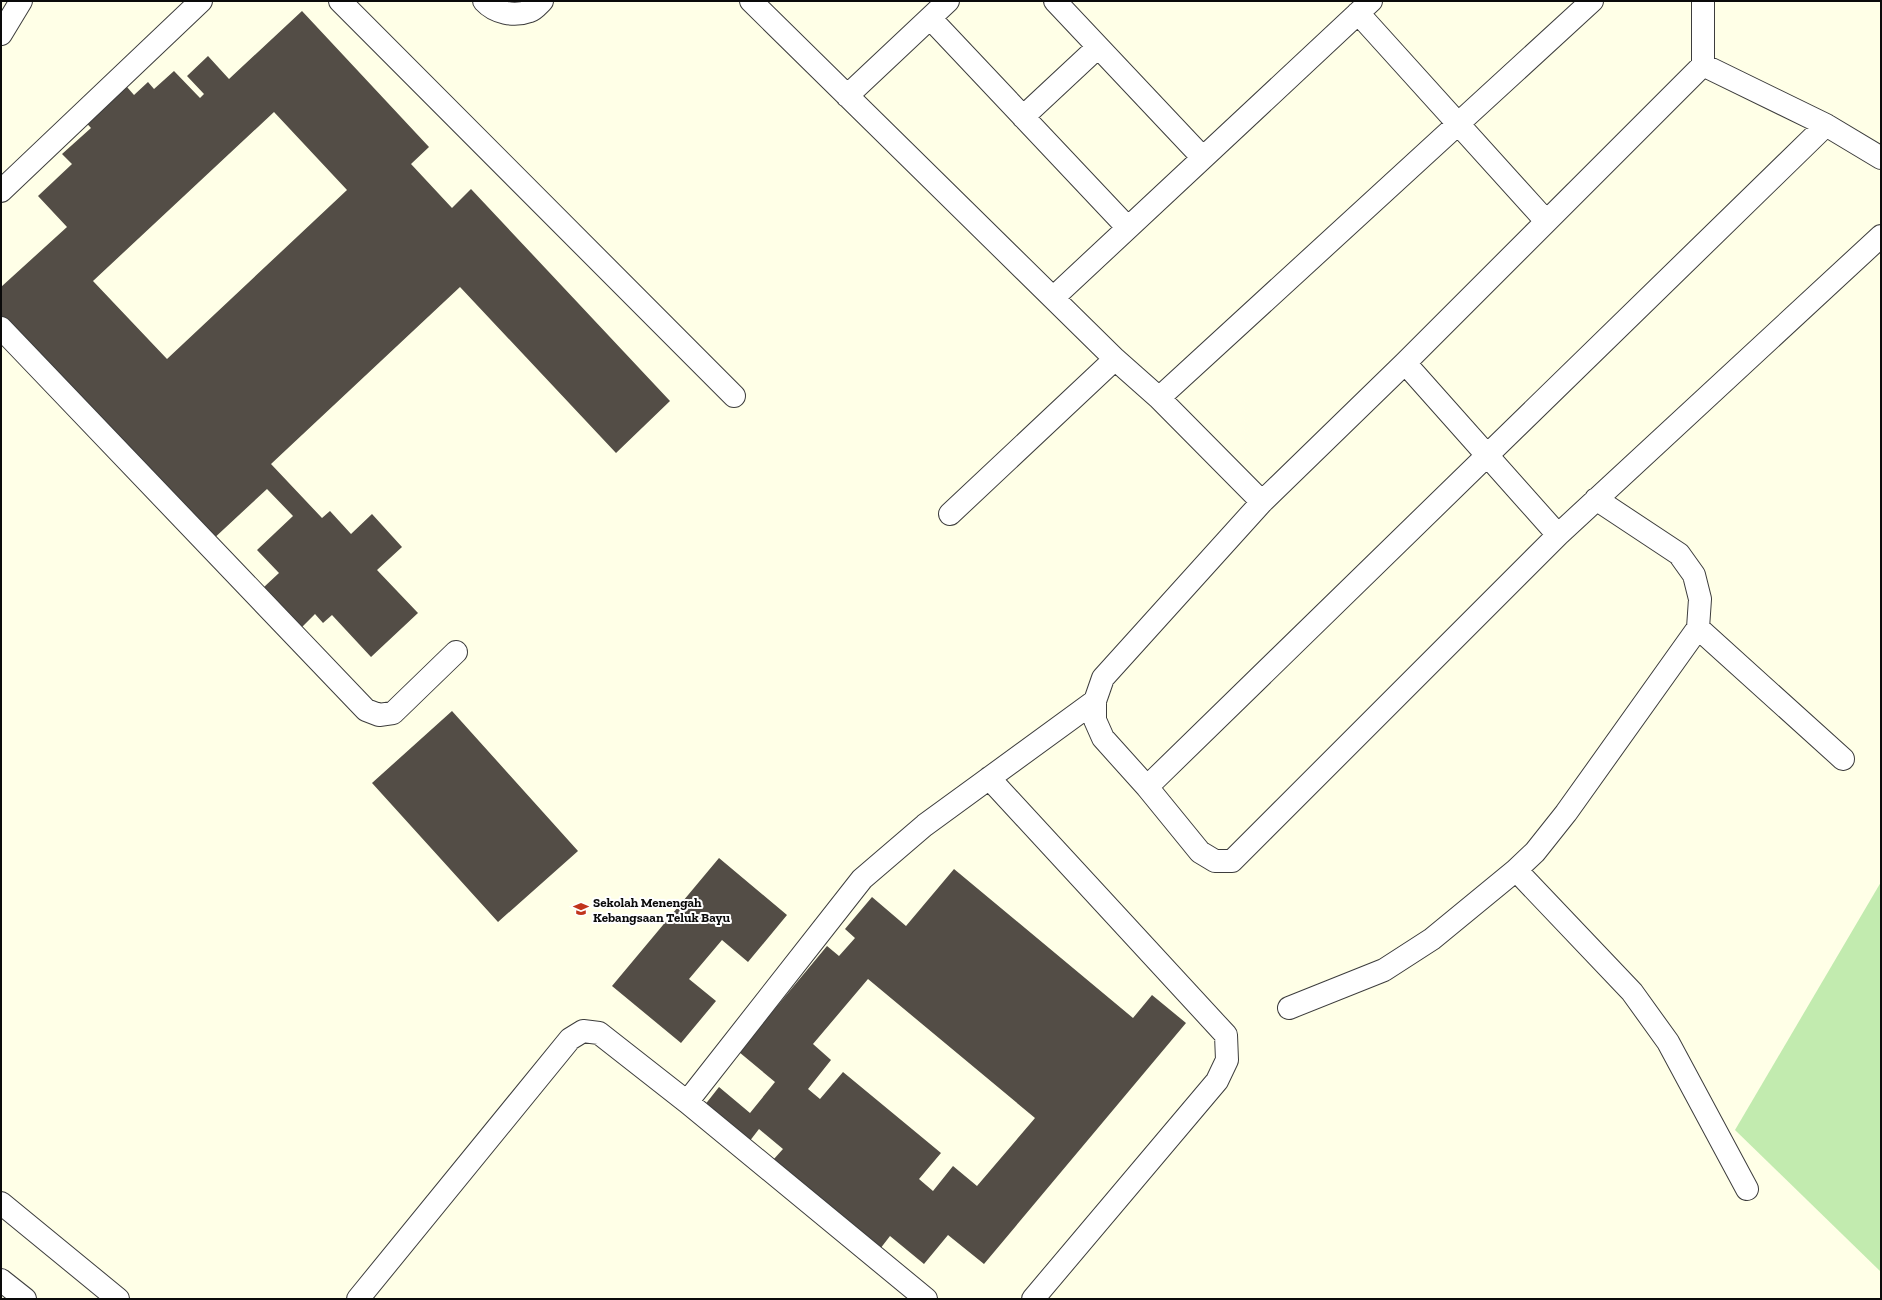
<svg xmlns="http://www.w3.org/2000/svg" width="1882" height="1300" viewBox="0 0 1882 1300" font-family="'Zilla Slab',serif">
	<rect width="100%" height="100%" fill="#ffffe7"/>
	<path fill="#c2ebaf" d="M1881 882V1272L1735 1130Z"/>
	<path fill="#534d46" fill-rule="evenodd" d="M302 11 429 147 411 164 452 208 471 189 670 401 616 453 460 287 271 464 322 518 330 511 351 534 372 514 402 547 377 570 418 613 371 657 332 615 323 623 315 614 301 628 264 587 279 573 257 550 293 516 267 489 210 542 1 316V287L67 227 38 196 72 164 62 154 91 128 80 116 120 79 134 95 148 82 154 89 174 71 200 98 204 94 187 76 208 56 229 79ZM274 112 347 190 167 359 93 281Z
		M452 711 578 851 498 922 372 783Z
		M719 858 787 915 748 962 722 940 689 979 716 1001 681 1043 612 986Z
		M954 869 1133 1018 1152 995 1186 1023 984 1264 948 1235 924 1264 890 1236 880 1249 773 1160 783 1149 759 1129 749 1142 704 1106 719 1087 750 1113 775 1082 739 1052 827 946 839 956 855 938 845 929 872 897 906 926ZM868 979 1035 1118 977 1186 953 1166 933 1191 919 1179 941 1153 843 1072 820 1099 808 1089 831 1060 813 1044Z"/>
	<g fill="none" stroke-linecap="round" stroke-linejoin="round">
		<g stroke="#3d3d3d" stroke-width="24">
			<path id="minor" d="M340 1 734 396
				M484 1C495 13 514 17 530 11 534 10 539 4 542 1
				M751 1 1115 359 1159 398 1262 502
				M1055 1 1203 158
				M1703 1V65
				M1358 13 1546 221
				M930 18 1128 228
				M1 34 21 1
				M847 96 948 1
				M1023 117 1098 47
				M1881 158 1826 125 1703 65 1405 363 1262 502 1103 678 1095 701V720L1103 738 1147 787 1200 852 1215 861H1232L1558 535 1881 236
				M1 191 201 1
				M1053 298 1371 1
				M1 328 366 710 379 715 393 713 456 652
				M1405 363 1558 535
				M1159 398 1592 1
				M950 514 1115 359
				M1698 628 1843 759
				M989 778 1226 1035 1227 1060 1217 1081 1033 1299
				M1147 787 1826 125
				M1516 870 1632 992 1668 1042 1747 1189
				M1289 1008 1384 970 1432 939 1516 870 1535 852 1566 813 1698 628 1700 599 1694 575 1679 554 1596 499
				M687 1102 862 879 925 825 1095 701
				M1 1203 118 1299
				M1 1280 25 1299
				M358 1299 570 1039 583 1031 599 1033 687 1102 926 1299"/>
		</g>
		<use href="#minor" stroke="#fff" stroke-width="22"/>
	</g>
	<defs>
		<g id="school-bare" transform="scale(1.2)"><path d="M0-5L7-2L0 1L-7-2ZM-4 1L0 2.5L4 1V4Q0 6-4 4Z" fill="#c1341b" stroke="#fff" stroke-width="2.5" paint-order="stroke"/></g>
	</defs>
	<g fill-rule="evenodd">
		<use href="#school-bare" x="581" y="909"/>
	</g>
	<g text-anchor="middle" stroke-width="4" stroke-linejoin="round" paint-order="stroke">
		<g font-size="13" font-weight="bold" fill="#0a0a0a" stroke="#fff" text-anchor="start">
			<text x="593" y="907">Sekolah Menengah<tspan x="593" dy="15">Kebangsaan Teluk Bayu</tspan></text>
		</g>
	</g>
	<rect width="1882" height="1300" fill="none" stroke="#0a0a0a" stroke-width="4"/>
</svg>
